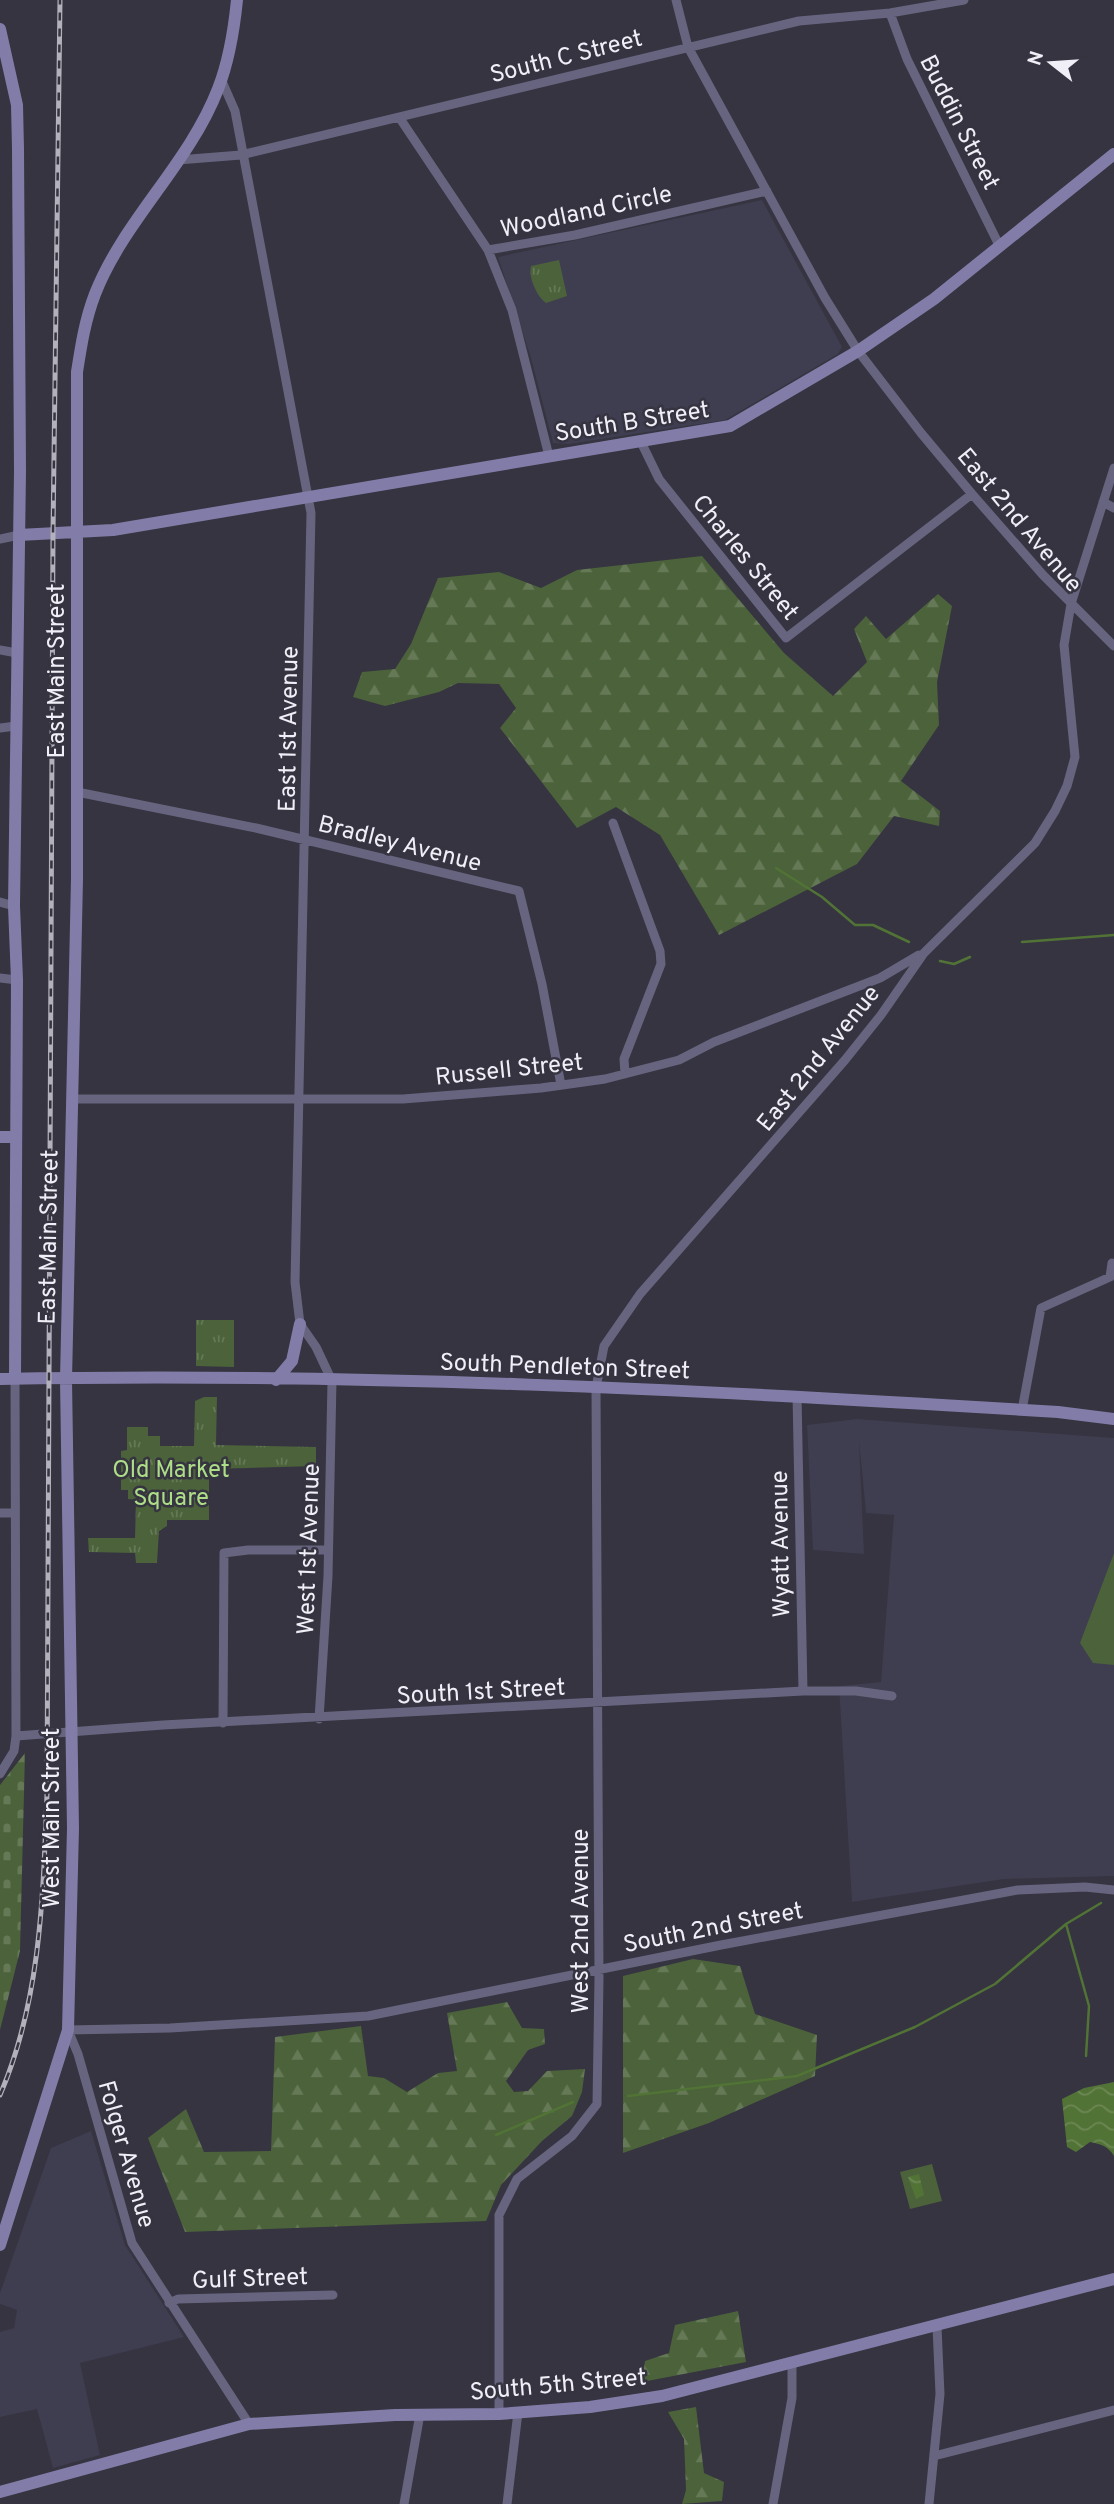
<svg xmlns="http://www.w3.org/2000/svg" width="1114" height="2504" viewBox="0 0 1114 2504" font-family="Overpass,sans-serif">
	<defs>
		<pattern id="forest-firs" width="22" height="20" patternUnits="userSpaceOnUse" patternTransform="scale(1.75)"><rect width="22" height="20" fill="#4b623a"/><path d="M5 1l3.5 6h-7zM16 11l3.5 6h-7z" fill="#657957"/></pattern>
		<pattern id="cemetery-stones" width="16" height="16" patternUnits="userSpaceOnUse" patternTransform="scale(1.75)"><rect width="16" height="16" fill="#4b623a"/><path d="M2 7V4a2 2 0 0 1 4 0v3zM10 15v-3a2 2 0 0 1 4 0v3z" fill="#657957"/></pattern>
		<pattern id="park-tufts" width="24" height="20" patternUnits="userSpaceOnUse" patternTransform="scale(1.75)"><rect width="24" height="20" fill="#4b623a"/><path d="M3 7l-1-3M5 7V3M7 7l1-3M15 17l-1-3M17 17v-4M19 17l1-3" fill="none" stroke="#657957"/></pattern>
		<pattern id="water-waves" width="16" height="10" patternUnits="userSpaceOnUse" patternTransform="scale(1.75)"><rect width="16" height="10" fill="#527336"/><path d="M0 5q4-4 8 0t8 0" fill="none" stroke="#6b8754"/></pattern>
	</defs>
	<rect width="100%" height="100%" fill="#353440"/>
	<path fill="#3f3d50" d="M762 200 842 347 838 354 725 420 569 444 553 443 531 358 498 257Z
		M857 1419 1114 1438V1876L1004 1879 852 1902 839 1686 881 1682 894 1515 866 1513 859 1441 864 1554 813 1550 807 1425Z
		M91 2131 125 2245 184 2337 80 2363 100 2455 53 2468 37 2409 0 2417V2332L14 2328 17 2310 0 2304V2293L51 2148Z"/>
	<path fill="url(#forest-firs)" d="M702 556 784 653 833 696 867 662 854 629 866 616 886 639 938 594 952 606 937 682 939 725 901 781 940 811 939 826 894 816 857 864 719 935 660 835 616 807 577 828 500 728 516 708 499 684 458 683 439 692 385 706 353 697 362 672 395 669 411 644 438 578 499 572 541 588 577 570Z
		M693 1959 740 1966 755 2014 817 2035 815 2076 709 2123 623 2153V1976Z
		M507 2002 522 2028 544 2029 545 2044 528 2050 506 2081 514 2092 528 2091 547 2071 585 2069 582 2092 572 2116 542 2141 501 2185 486 2221 185 2232 148 2138 186 2109 204 2152 271 2151 275 2037 361 2026 368 2076 384 2078 407 2092 438 2073 457 2071 447 2013Z
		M738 2311 746 2362 642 2382 645 2361 669 2353 675 2325Z
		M696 2407 704 2473 724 2482 722 2501 682 2504 686 2490 684 2439 668 2412Z"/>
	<path fill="url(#cemetery-stones)" d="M25 1753 20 1951 0 2030V1785Z"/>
	<path fill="url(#park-tufts)" d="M559 260 567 296 546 303C537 297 528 277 531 266Z
		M196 1320H234V1367L196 1366Z
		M204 1397H217L216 1445 316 1447V1466L209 1469V1520H167V1526L159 1531 157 1563H136L135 1553 89 1552 88 1538H135L136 1500 128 1499V1490H121V1451L127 1450V1427H148V1436H160V1446H194L195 1401Z"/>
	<path fill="#4b623a" d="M1114 1553V1665L1093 1663 1080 1643Z
		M932 2164 942 2201 910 2209 900 2172Z"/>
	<path fill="url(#water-waves)" d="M1114 2082V2156C1108 2146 1101 2144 1090 2142L1076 2152 1067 2147 1062 2099 1084 2088Z
		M919 2174 924 2195 916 2199 908 2177Z"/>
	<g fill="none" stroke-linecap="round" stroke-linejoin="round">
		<path stroke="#527336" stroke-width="2.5" d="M776 868 822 897 855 925H873L909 942
			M1022 942 1114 935
			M940 961 954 964 970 957
			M1066 1924 1089 2006 1086 2056
			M628 2096 797 2076 915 2027 995 1984 1066 1924 1101 1903
			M496 2135 573 2102"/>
		<path stroke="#67647f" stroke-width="9" d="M676 0 688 47 825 298 858 351 921 433 972 494 1043 575 1114 646
			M890 13 907 59 1000 247
			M221 79 235 111 311 513 295 1282 300 1324 316 1347 332 1381 328 1576 319 1719
			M399 117 488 250 575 235 767 191
			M178 160 241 155 799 21 890 13 964 0
			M488 250 512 310 549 456
			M641 442 659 479 786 638 972 494
			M1103 502 1114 508
			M0 539 19 535
			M0 650 17 653
			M0 728 16 726
			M77 792 256 828 519 891 542 984 561 1085
			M613 823 660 951 661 964 624 1059 625 1074
			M0 902 14 906
			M0 978 17 980
			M72 1099H403L541 1088 605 1079 679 1060 714 1042 880 978 919 955
			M797 1396 803 1691
			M1022 1410 1041 1308 1110 1277 1112 1263
			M0 1513H14
			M223 1723 224 1553 248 1550H328
			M16 1736 163 1725 803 1691H856L892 1696
			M0 1774 14 1751 16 1736 15 1378
			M169 2303 178 2299 333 2295
			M499 2414V2215L517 2179 572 2136 597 2104 599 1978 596 1388 604 1346 640 1294 845 1060 881 1015 924 953 1035 843 1055 811 1067 786 1075 757 1064 645 1071 604 1114 468
			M249 2424 132 2243 78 2054 68 2030 170 2028 368 2016 721 1945 1018 1890 1085 1887 1114 1890
			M934 2456 1114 2410
			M404 2504 420 2414
			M507 2504 518 2412
			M773 2504 792 2398V2364
			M929 2504 940 2394 937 2327"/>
		<path stroke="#827da8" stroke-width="12" d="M0 29 17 105 18 149 20 471 14 906 17 980 15 1378
			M19 535 113 530 730 426 858 351 934 299 1114 154
			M0 1137H16
			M0 1379C353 1372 707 1390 1058 1412L1114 1419
			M276 1380 292 1361 300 1324
			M0 2245 68 2030 73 1828 66 1380 77 879V372C81 346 85 320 95 294 124 220 189 164 218 89 229 61 234 30 237 0
			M0 2492 249 2424 395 2415 499 2414 590 2407 662 2396 1114 2279"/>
		<g stroke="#b3b2bc" stroke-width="5">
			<path id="rail" d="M0 2095C41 2000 43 1896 47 1794L53 533 60 0"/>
		</g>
		<use href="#rail" stroke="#353440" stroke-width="2.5" stroke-dasharray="8" stroke-linecap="butt"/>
	</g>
	<g text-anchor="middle" stroke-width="5" stroke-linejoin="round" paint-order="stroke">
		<g font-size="24" fill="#f0eff7" stroke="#353440">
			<text transform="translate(566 56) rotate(-14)" y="8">South C Street</text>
			<text transform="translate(960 122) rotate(63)" y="8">Buddin Street</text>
			<text transform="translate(586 211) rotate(-12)" y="8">Woodland Circle</text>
			<text transform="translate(632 421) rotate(-9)" y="8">South B Street</text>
			<text transform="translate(1020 520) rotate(50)" y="8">East 2nd Avenue</text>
			<text transform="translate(746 557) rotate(51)" y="8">Charles Street</text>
			<text transform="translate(56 671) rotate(-90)" y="8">East Main Street</text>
			<text transform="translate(288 729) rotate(-89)" y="8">East 1st Avenue</text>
			<text transform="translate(400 843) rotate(14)" y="8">Bradley Avenue</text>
			<text transform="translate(818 1058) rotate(-51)" y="8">East 2nd Avenue</text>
			<text transform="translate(509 1069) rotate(-6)" y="8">Russell Street</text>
			<text transform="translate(48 1237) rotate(-89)" y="8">East Main Street</text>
			<text transform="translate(565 1366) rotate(2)" y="8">South Pendleton Street</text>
			<text transform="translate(780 1544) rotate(-91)" y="8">Wyatt Avenue</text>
			<text transform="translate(308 1549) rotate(-88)" y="8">West 1st Avenue</text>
			<text transform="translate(481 1691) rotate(-3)" y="8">South 1st Street</text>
			<text transform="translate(51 1818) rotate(-90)" y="8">West Main Street</text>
			<text transform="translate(580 1921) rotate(-90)" y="8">West 2nd Avenue</text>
			<text transform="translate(713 1927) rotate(-11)" y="8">South 2nd Street</text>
			<text transform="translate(127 2154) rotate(74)" y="8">Folger Avenue</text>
			<text transform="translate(250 2278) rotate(-2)" y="8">Gulf Street</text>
			<text transform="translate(558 2384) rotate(-5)" y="8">South 5th Street</text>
		</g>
		<g font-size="24" fill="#adde87" stroke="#353440">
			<text x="171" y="1477">Old Market<tspan x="171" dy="28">Square</tspan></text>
		</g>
	</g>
	<g transform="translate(1051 63) rotate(287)" stroke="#353440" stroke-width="5" paint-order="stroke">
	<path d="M0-5L12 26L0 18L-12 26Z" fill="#f0eff7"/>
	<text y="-10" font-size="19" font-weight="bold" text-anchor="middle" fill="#f0eff7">N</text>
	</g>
</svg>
